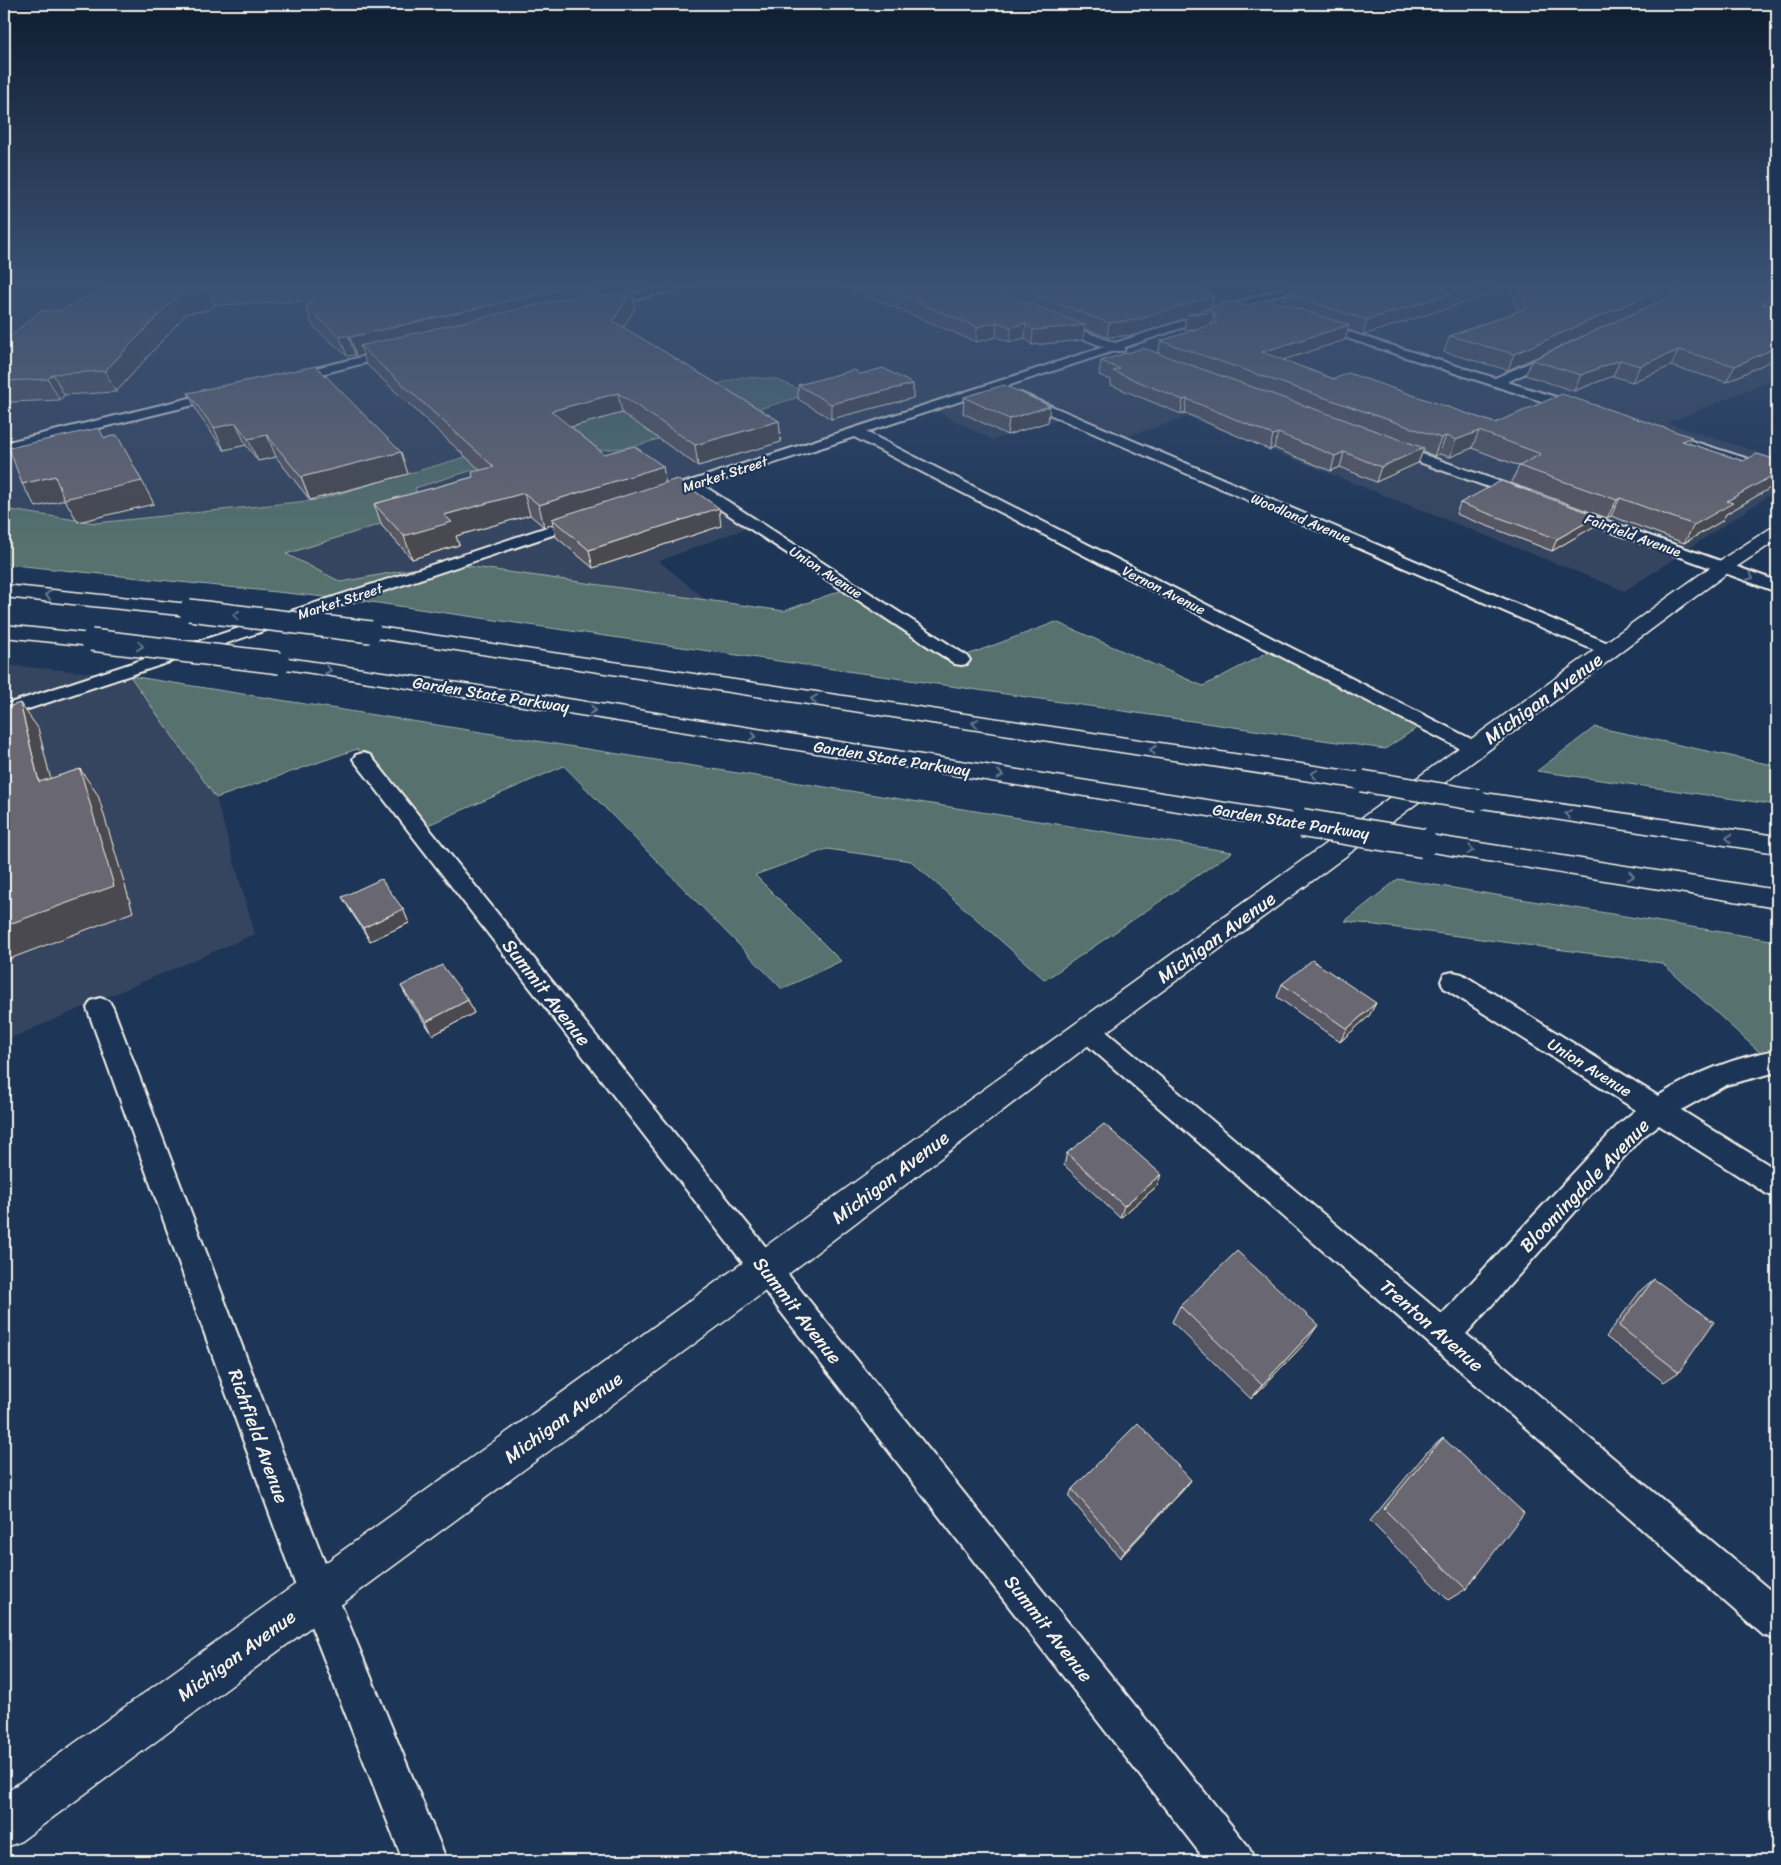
<svg xmlns="http://www.w3.org/2000/svg" width="1781" height="1865" viewBox="0 0 1781 1865" font-family="Sriracha,sans-serif">
	<rect width="100%" height="100%" fill="#1d3557"/>
	<filter id="ink" filterUnits="userSpaceOnUse"><feTurbulence type="fractalNoise" baseFrequency=".02" numOctaves="2"/><feDisplacementMap in="SourceGraphic" scale="10" xChannelSelector="R" yChannelSelector="G"/><feConvolveMatrix kernelMatrix="1 2 1 2 8 2 1 2 1" color-interpolation-filters="sRGB"/></filter>
	<g filter="url(#ink)">
		<path fill="#34445f" d="M4 285H1753L1777 291V378L1667 423 1777 458V490L1625 591 1187 417 1120 439 1066 417 993 440 928 407 691 484 755 525 659 561 709 602 445 563 341 582 285 554 424 510 415 488 508 459 742 377 317 500 96 523 4 509Z
			M4 665 130 676 216 798 255 934 4 1041Z"/>
		<path fill="#57716e" stroke="#a6b1ab" d="M742 377 776 379 809 394 632 447 508 459 415 488 425 510 286 554 341 582 445 563 784 611 848 588 967 655 1056 622 1203 686 1278 647 1429 720 1385 749 364 601 4 564V509L96 523 317 500Z
			M130 676 1232 852 1045 980 911 861 827 849 755 875 841 961 782 989 564 766 421 828 357 749 216 798Z
			M1595 727 1777 766V805L1537 771Z
			M1398 879 1777 941V1059H1767L1662 963 1345 921Z"/>
		<g fill="none" stroke-linecap="round" stroke-linejoin="round">
			<g stroke="#f4f1e8" stroke-width="4">
				<path id="minor" d="M672 285H692L601 308 596 305 597 303Z
					M1292 285H1308L1125 347 1124 351H1114L866 432 1481 744 1484 748 1481 752 1474 754 1467 752 854 437 704 486 967 656 970 660 967 664 961 665 955 664 691 490 656 501 651 500 649 497 651 494 687 482 1104 347 1049 325 1048 323 1049 321H1057L1115 343Z
					M1317 322 1495 378 1554 352H1562L1564 354 1562 356 1507 382 1585 406 1586 409 1580 413 1575 412 1313 327 1311 325 1313 323Z
					M396 349 402 352 400 354 290 382 284 378 286 375Z
					M223 390 229 394 227 397 4 451V443Z
					M1021 393 1615 646 1618 650 1615 654 1609 655 1603 654 1017 400 1015 397Z
					M1657 430 1777 468V476L1652 437 1650 434 1652 431Z
					M1391 443 1529 492 1531 495 1529 498H1519L1386 450 1384 447 1386 444Z
					M1565 506 1777 581V592L1560 513 1558 510 1560 507Z
					M584 515 589 517 592 520 589 523 4 717V705Z
					M363 753 370 755 1248 1846 1255 1861H1206L356 763 353 759 356 755Z
					M1453 972 1462 974 1658 1096C1695 1073 1735 1057 1777 1050V1072L1726 1085 1681 1110 1777 1170V1198L1767 1194 1659 1125 1640 1139 1466 1334 1777 1596V1640L1763 1635 1078 1037 1074 1030 1078 1023 1087 1020 1096 1023 1442 1314 1620 1123 1636 1110 1444 988 1441 981 1444 974Z
					M100 998 109 1001 113 1008 337 1595 447 1861H403L299 1595 87 1008 91 1001Z"/>
			</g>
			<g stroke="#f4f1e8" stroke-width="3">
				<path id="tertiary" d="M1777 527V540L1730 571 1304 887 1098 1038 779 1281 21 1841 4 1848V1794L1716 563 1771 528Z"/>
			</g>
			<g stroke="#f4f1e8" stroke-width="3">
				<path id="motorway" d="M4 585 189 604 196 606 199 610 196 614 189 616 4 597Z
					M4 625 91 634 98 636 101 640 98 644 91 646 4 637Z
					M371 626 1362 773 1370 776 1374 781 1370 786 1362 789 364 636 361 632 364 628Z
					M280 657 568 699 1302 815 1311 817 1314 823 1311 829 1302 831 568 713 273 667 270 663 273 659Z
					M1478 792 1777 836V853L1469 806 1466 800 1469 794Z
					M1423 834 1777 890V908L1414 849 1410 843 1414 837Z"/>
			</g>
			<use href="#minor" fill="#1d3557" fill-rule="evenodd"/>
			<use href="#tertiary" fill="#1d3557" fill-rule="evenodd"/>
			<use href="#motorway" fill="#1d3557" fill-rule="evenodd"/>
			<g stroke="#f4f1e8" stroke-width="24" stroke-linecap="butt">
				<path id="motorway-bridge-far1" d="M189 610 371 632
					M91 640 280 663
					M1362 781 1478 800"/>
			</g>
			<g stroke="#f4f1e8" stroke-width="31" stroke-linecap="butt">
				<path id="motorway-bridge" d="M1302 823 1423 843"/>
			</g>
			<use href="#motorway-bridge-far1" stroke="#1d3557" stroke-width="21"/>
			<use href="#motorway-bridge" stroke="#1d3557" stroke-width="28"/>
		</g>
		<path fill="#5a5962" stroke="#f4f1e8" d="M110 285H585L586 294 604 296 635 308 623 327 779 421 781 442 698 466 622 413 571 427 604 454 663 466 665 483 721 526 593 568 556 537 553 524 544 527 530 515 456 536 459 545 412 559 382 526 374 504 473 477 480 470 367 365 363 355 357 357 355 355 347 356 313 326 306 307 311 301 215 305 209 310 187 313 116 392 64 395 60 400 11 402 5 407H4V339H7Z
			M842 285H1183L1213 296 1211 307 1282 304 1285 294 1298 290 1299 285H1777V358L1726 382 1671 366 1632 382 1613 376 1574 391 1525 375 1532 360 1662 300 1508 370 1444 352 1450 336 1518 311 1510 288 1363 335 1348 330 1345 340 1283 360 1334 379 1495 423 1688 443 1743 461 1777 460V484L1726 514 1722 521 1684 543 1611 516 1607 518 1511 483 1519 466 1472 448 1450 457 1439 454 1434 456 1423 451 1418 463 1376 482 1340 467 1331 471 1274 448 1270 450 1185 413 1181 414 1111 385V380L1099 375 1101 361 1158 353 1161 341 1199 329 1184 330 1186 318 1135 335 1107 337 1084 329 1083 340 1032 345 1025 338 1010 342 996 337 976 342Z
			M861 374 913 384V398L831 419 798 399V385Z
			M188 393 401 452 408 474 310 500 276 457 258 461 246 445 224 450 198 414Z
			M964 397 1048 422 1007 435 963 413Z
			M1460 503 1598 516 1593 527 1552 551 1456 514Z
			M342 897 403 909 409 923 370 941 350 910Z
			M1282 984 1376 1003 1369 1016 1340 1042 1277 997Z
			M401 986 468 1000 474 1013 433 1035 408 999Z
			M1067 1153 1161 1174 1157 1186 1120 1218 1064 1165Z
			M1654 1279 1679 1372 1664 1382 1606 1337 1641 1290Z
			M1180 1306 1307 1341 1251 1399 1172 1322Z
			M1443 1438 1466 1589 1448 1600 1370 1521 1427 1452Z
			M1191 1480 1185 1488 1120 1558 1069 1497 1072 1489Z"/>
		<path fill="#4a4950" stroke="#f4f1e8" d="M580 285H585L588 303 360 346 363 355 357 357 350 337Z
			M1478 285H1511L1510 288 1363 335 1367 320Z
			M1671 285H1696L1508 370 1514 354Z
			M207 286 215 305 209 310 187 313 116 392 105 371 179 294Z
			M632 290 635 308 616 339 613 321Z
			M1213 296 1210 310 1214 312 1211 327 1184 330 1186 318 1135 335 1107 337 1109 323Z
			M1777 298V308L1762 304Z
			M997 322 996 337 976 342 977 327Z
			M1026 323 1025 338 1010 342 1011 327Z
			M1085 325 1083 340 1032 345 1033 330Z
			M1349 325 1345 340 1258 368 1262 352Z
			M348 335 355 355 347 356 340 337Z
			M1777 347V358L1726 382 1735 366Z
			M1679 350 1671 366 1632 382 1640 366Z
			M1620 360 1613 376 1574 391 1581 375Z
			M53 374 64 395 60 400 48 379Z
			M913 384V398L831 419V404Z
			M4 391 11 402 5 407 4 405Z
			M618 393 622 413 556 431 551 411Z
			M1187 399 1185 413 1181 414 1183 400Z
			M1050 406 1048 422 1007 435 1009 419Z
			M779 421 781 442 698 466 695 445Z
			M236 423 246 445 224 450 214 428Z
			M1479 431 1472 448 1450 457 1456 440Z
			M1278 433 1274 448 1270 450 1273 435Z
			M267 435 276 457 258 461 248 439Z
			M1446 436 1439 454 1434 456 1441 438Z
			M1692 437 1682 454V441Z
			M1424 448 1418 463 1376 482 1381 467Z
			M401 452 408 474 310 500 301 477Z
			M1344 452 1340 467 1331 471 1335 456Z
			M663 466 666 487 552 519 553 524 544 527 539 505Z
			M1777 473V484L1726 514 1722 521 1684 543 1694 525 1727 501Z
			M55 476 142 481 154 504 78 522 65 500 36 507 22 484Z
			M524 493 530 515 456 536 459 545 412 559 404 536 444 515Z
			M1620 498 1611 516 1607 518 1617 500Z
			M719 508 721 526 593 568 589 550Z
			M1598 516 1593 527 1552 551 1557 539Z
			M20 703 38 728 58 808 39 782Z
			M80 769 98 795 133 912 4 961V926Z
			M403 909 409 923 370 941 363 928Z
			M468 1000 474 1013 433 1035 426 1022Z
			M1376 1003 1369 1016 1340 1042 1347 1029Z
			M1161 1174 1157 1186 1120 1218 1124 1206Z
			M1318 1325 1307 1341 1251 1399 1262 1385Z
			M1191 1480 1185 1488 1120 1558 1125 1551Z"/>
		<path fill="#696872" stroke="#f4f1e8" d="M110 285H229L207 286 201 291 179 294 105 371 53 374 48 379 4 381V339H7L40 311 62 310Z
			M325 285H580L350 337 348 335 340 337 306 307Z
			M875 285H981L1085 325 1033 330 1026 323 1011 327 997 322 977 327Z
			M1008 285H1183L1213 296 1137 320 1109 323Z
			M1314 285H1478L1367 320 1285 294Z
			M1519 285H1671L1514 354 1450 336 1527 308Z
			M1695 285H1777V298L1762 304 1777 308V347L1735 366 1679 350 1640 366 1620 360 1581 375 1532 360Z
			M632 290 613 321 779 421 695 445 618 393 551 411 604 454 634 446 663 466 539 505 524 493 444 515 452 522 404 536 374 504 473 477 472 472 494 467 360 346 596 291 604 296Z
			M1267 299 1349 325 1262 352 1334 379 1348 373 1495 423 1562 394 1692 437 1682 441 1743 461 1757 454 1777 460V473L1727 501 1733 503 1694 525 1620 498 1617 500 1519 466 1541 454 1479 431 1456 440 1446 436 1441 438 1161 341 1216 323 1214 312 1187 315 1230 301 1245 306Z
			M1143 348 1424 448 1381 467 1344 452 1335 456 1278 433 1273 435 1187 399 1183 400 1113 371 1120 369 1101 361Z
			M316 366 401 452 301 477 267 435 248 439 236 423 214 428 188 393Z
			M883 368 913 384 831 404 798 385 854 370 861 374Z
			M1004 385 1050 406 1009 419 964 397Z
			M99 428 104 438 117 435 142 481 64 499 55 476 22 484 9 448Z
			M677 479 719 508 589 550 552 519Z
			M1501 481 1598 516 1557 539 1460 503Z
			M20 703 39 782 80 769 114 886 4 926V708Z
			M381 879 403 909 363 928 342 897Z
			M1312 960 1376 1003 1347 1029 1282 984Z
			M442 965 468 1000 426 1022 401 986Z
			M1104 1124 1161 1174 1124 1206 1067 1153Z
			M1237 1251 1318 1325 1262 1385 1180 1306Z
			M1654 1279 1714 1322 1679 1372 1619 1326Z
			M1138 1423 1191 1480 1125 1551 1072 1489Z
			M1443 1438 1524 1513 1466 1589 1384 1509Z"/>
		<defs><path id="oneway-chevron" d="M-2-3.5L2.5 0L-2 3.5" fill="none" stroke-width="1.6" stroke-linecap="round" stroke-linejoin="round" transform="scale(1.25)"/></defs>
		<g stroke="#68778a">
			<use href="#oneway-chevron" transform="translate(1750 577) rotate(20)"/>
			<use href="#oneway-chevron" transform="translate(48 595) rotate(-175)"/>
			<use href="#oneway-chevron" transform="translate(236 615) rotate(-173)"/>
			<use href="#oneway-chevron" transform="translate(140 646) rotate(7)"/>
			<use href="#oneway-chevron" transform="translate(328 670) rotate(8)"/>
			<use href="#oneway-chevron" transform="translate(814 699) rotate(-171)"/>
			<use href="#oneway-chevron" transform="translate(593 710) rotate(9)"/>
			<use href="#oneway-chevron" transform="translate(975 723) rotate(-171)"/>
			<use href="#oneway-chevron" transform="translate(753 736) rotate(9)"/>
			<use href="#oneway-chevron" transform="translate(1153 750) rotate(-171)"/>
			<use href="#oneway-chevron" transform="translate(1314 774) rotate(-171)"/>
			<use href="#oneway-chevron" transform="translate(1000 775) rotate(9)"/>
			<use href="#oneway-chevron" transform="translate(1568 814) rotate(-171)"/>
			<use href="#oneway-chevron" transform="translate(1729 838) rotate(-171)"/>
			<use href="#oneway-chevron" transform="translate(1471 850) rotate(9)"/>
			<use href="#oneway-chevron" transform="translate(1631 876) rotate(9)"/>
		</g>
	</g>
	<linearGradient id="sky" x2="0" y2="1"><stop stop-color="#101d30"/><stop offset="0.52" stop-color="#3a5174"/><stop offset="1" stop-color="#3a5174" stop-opacity="0"/></linearGradient>
	<rect width="1781" height="546" fill="url(#sky)"/>
	<g text-anchor="middle" stroke-width="4.5" stroke-linejoin="round" paint-order="stroke">
		<g font-size="14" fill="#f4f1e8" stroke="#1d3557">
			<text transform="translate(725 474) rotate(-18)" y="5">Market Street</text>
			<text transform="translate(1301 518) rotate(23)" y="5">Woodland Avenue</text>
			<text transform="translate(1633 535) rotate(20)" y="5">Fairfield Avenue</text>
			<text transform="translate(826 572) rotate(33)" y="5">Union Avenue</text>
			<text transform="translate(1164 590) rotate(27)" y="5">Vernon Avenue</text>
			<text transform="translate(340 601) rotate(-18)" y="5">Market Street</text>
		</g>
		<g font-size="16" fill="#f4f1e8" stroke="#1d3557">
			<text transform="translate(491 694) rotate(9)" y="6">Garden State Parkway</text>
			<text transform="translate(892 758) rotate(9)" y="6">Garden State Parkway</text>
			<text transform="translate(1291 821) rotate(9)" y="6">Garden State Parkway</text>
			<text transform="translate(1590 1067) rotate(32)" y="6">Union Avenue</text>
		</g>
		<g font-size="19" fill="#f4f1e8" stroke="#1d3557">
			<text transform="translate(1543 698) rotate(-36)" y="7">Michigan Avenue</text>
			<text transform="translate(1216 937) rotate(-36)" y="7">Michigan Avenue</text>
			<text transform="translate(547 992) rotate(52)" y="7">Summit Avenue</text>
			<text transform="translate(890 1177) rotate(-37)" y="7">Michigan Avenue</text>
			<text transform="translate(1584 1185) rotate(-46)" y="7">Bloomingdale Avenue</text>
			<text transform="translate(798 1310) rotate(52)" y="7">Summit Avenue</text>
			<text transform="translate(1432 1325) rotate(41)" y="7">Trenton Avenue</text>
			<text transform="translate(563 1417) rotate(-36)" y="7">Michigan Avenue</text>
			<text transform="translate(259 1436) rotate(70)" y="7">Richfield Avenue</text>
			<text transform="translate(1049 1628) rotate(52)" y="7">Summit Avenue</text>
			<text transform="translate(236 1655) rotate(-36)" y="7">Michigan Avenue</text>
		</g>
	</g>
	<rect width="1781" height="1865" fill="none" stroke="#1d3557" stroke-width="20"/>
	<rect x="10" y="10" width="1761" height="1845" fill="none" stroke="#f4f1e8" stroke-width="2" filter="url(#ink)"/>
</svg>
